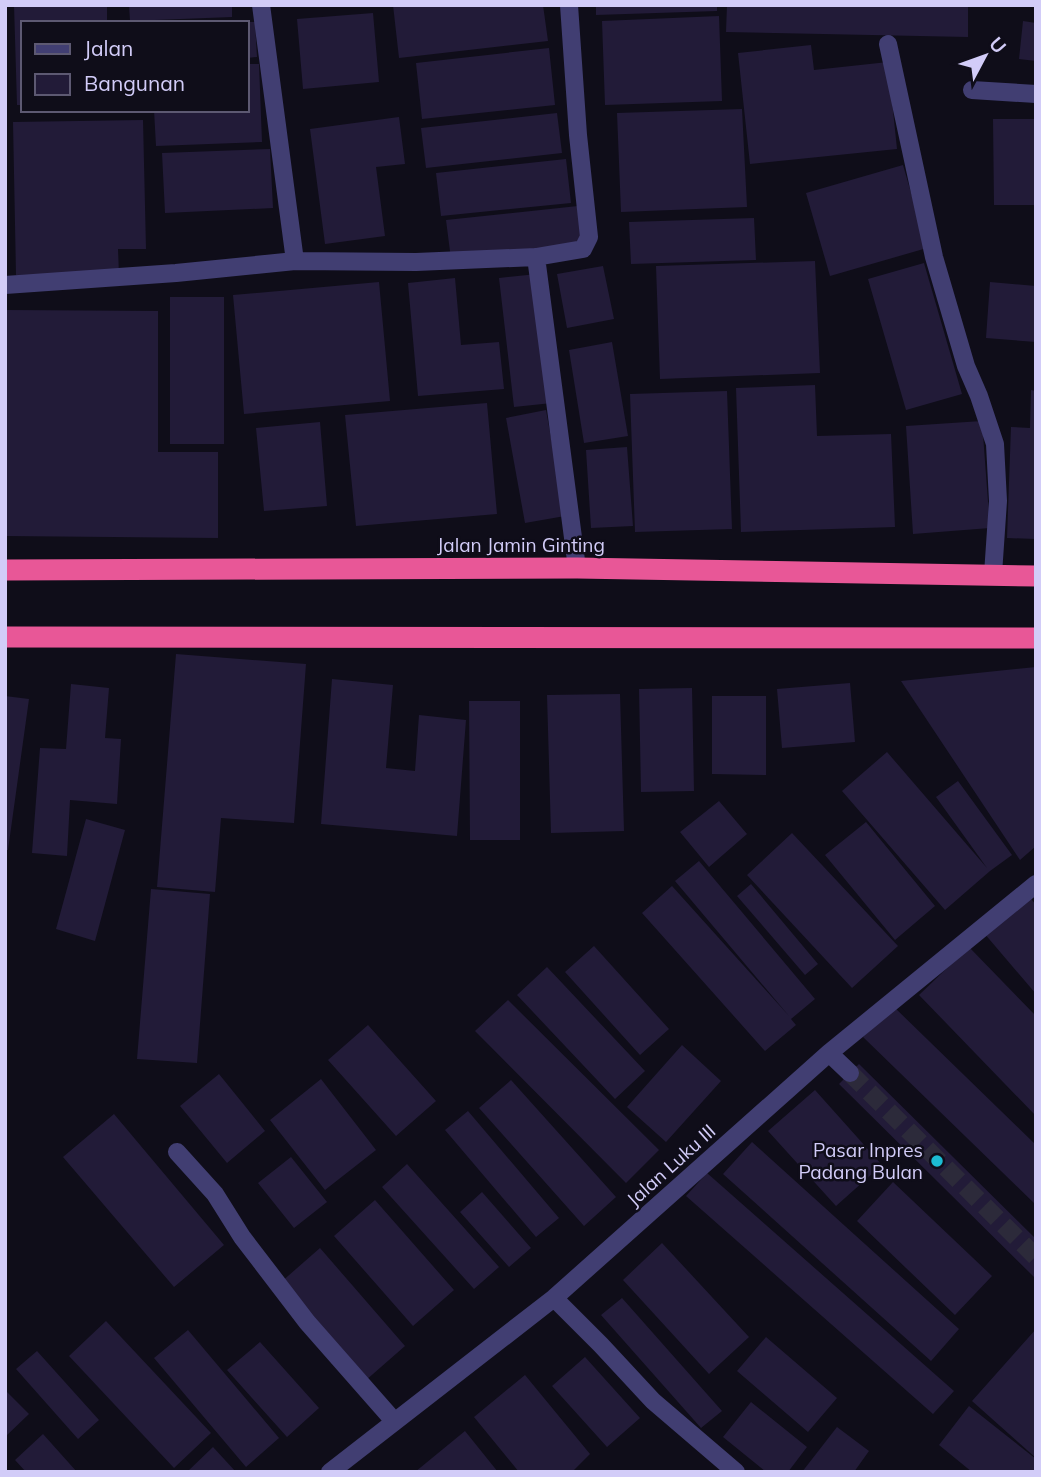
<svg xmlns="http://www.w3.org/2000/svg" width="1041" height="1477" viewBox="0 0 1041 1477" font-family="Mulish,sans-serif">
	<rect width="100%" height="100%" fill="#0f0d19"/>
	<path fill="#221b38" d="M14 5H107V23H23V105H17Z
		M129 5H232V17L130 21Z
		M393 5H543L548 41 399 58Z
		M596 5H717V11L596 15Z
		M727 5H968V37L726 32Z
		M373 13 379 82 303 89 297 19Z
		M719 16 722 101 605 105 602 21Z
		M1023 21 1036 23V61L1019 59Z
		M247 22H255L257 57 247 58Z
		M811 45 814 70 888 62 897 149 750 164 738 53Z
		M549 48 555 105 422 119 416 63Z
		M247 64H259L262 142 156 146 154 110H247Z
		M742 109 747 207 621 212 617 113Z
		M557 113 562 153 426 168 421 128Z
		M399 117 405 164 376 167 385 236 325 244 310 129Z
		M993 119H1036V205H994Z
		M143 120 146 249H118L119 274 16 275 13 122Z
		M270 149 273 208 165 213 162 153Z
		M566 159 571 203 441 216 436 173Z
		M903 165 927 248 830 276 806 193Z
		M578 206 583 245 451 259 446 220Z
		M754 218 756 260 631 264 629 222Z
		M815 261 820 373 660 379 656 266Z
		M924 263 962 394 906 410 868 279Z
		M603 266 614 319 567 328 557 274Z
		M537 274 552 403 514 407 499 278Z
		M455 278 461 345 499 342 504 389 418 396 408 283Z
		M379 282 390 401 244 414 233 295Z
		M990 282 1036 286V342L986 338Z
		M170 297H224V444H170Z
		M6 310 158 311V452H218V538L6 536Z
		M612 342 628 436 584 443 569 350Z
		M815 385 817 436 891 434 895 527 741 532 736 388Z
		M1031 390 1036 391V539L1007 538 1011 427 1030 428Z
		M727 391 732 529 635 532 630 394Z
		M487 403 497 514 356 526 345 415Z
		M546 410 565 516 525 523 506 418Z
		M982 421 990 528 913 534 906 426Z
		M320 422 327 506 264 511 256 428Z
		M627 447 633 526 591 528 586 450Z
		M176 654 306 664 294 823 221 818 215 892 157 887Z
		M1036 667V846L1020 860 901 681Z
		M332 679 393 685 386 768 415 771 419 715 466 720 457 836 321 824Z
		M850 683 855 742 782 748 777 689Z
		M71 684 109 688 105 738 121 739 117 804 70 800 67 856 32 853 40 748 66 749Z
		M692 688 694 791 641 792 639 689Z
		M620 694 624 831 551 833 547 695Z
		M5 696 29 699 8 850H5Z
		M712 696H766V775L712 774Z
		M469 701H520V840H470Z
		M887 752 987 868 936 797 958 781 1012 855 990 871 945 910 842 791Z
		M719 801 747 834 709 867 680 832Z
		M86 819 125 830 95 941 56 929Z
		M866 822 935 906 895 940 825 855Z
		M792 833 898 946 852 988 747 875Z
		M699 861 815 999 791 1019 796 1025 765 1051 642 913 672 886 789 1016 675 881Z
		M751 884 818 964 805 975 737 896Z
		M151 889 210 894 197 1063 137 1059Z
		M1028 895 1036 905V994L984 933Z
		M594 946 669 1029 640 1055 565 972Z
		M969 947 1036 1016V1116L919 995Z
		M547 967 645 1071 615 1099 517 995Z
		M508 1000 659 1150 626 1183 475 1031Z
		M893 1006 1036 1145V1205L863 1037Z
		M368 1025 436 1101 396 1136 328 1060Z
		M682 1045 721 1081 666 1142 627 1107Z
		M859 1064 1036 1239V1275L1034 1277 839 1084Z
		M219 1074 265 1131 227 1163 180 1106Z
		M321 1079 376 1150 325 1190 270 1120Z
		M511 1080 616 1197 584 1226 479 1108Z
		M815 1090 882 1165 836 1206 768 1131Z
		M468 1111 559 1218 536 1237 445 1130Z
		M114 1114 224 1245 174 1287 63 1157Z
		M752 1142 959 1329 931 1361 723 1174Z
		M291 1157 327 1202 294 1228 258 1183Z
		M407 1164 499 1267 474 1289 382 1187Z
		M707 1173 954 1391 933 1414 686 1196Z
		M893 1182 992 1276 955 1315 857 1221Z
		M482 1192 531 1248 509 1267 460 1212Z
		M375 1200 454 1290 413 1326 334 1236Z
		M662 1243 749 1337 709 1374 623 1280Z
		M320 1248 405 1346 365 1381 280 1283Z
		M622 1298 722 1411 701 1428 601 1315Z
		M106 1321 211 1433 174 1468 69 1356Z
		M1036 1329V1458L972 1401Z
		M188 1330 279 1438 246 1467 154 1358Z
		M766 1337 837 1398 808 1432 737 1371Z
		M260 1342 319 1408 287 1437 227 1370Z
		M37 1351 99 1420 78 1439 16 1369Z
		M585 1357 640 1418 607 1447 552 1386Z
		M525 1375 590 1454 572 1472H519L474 1417Z
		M5 1390 29 1414 5 1437Z
		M751 1402 807 1447 788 1472H766L723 1437Z
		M969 1406 1036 1459V1472H972L939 1445Z
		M837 1427 869 1451 854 1472H802Z
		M465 1431 498 1472H415Z
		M43 1434 77 1472H26L15 1460Z
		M213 1447 236 1472H187Z"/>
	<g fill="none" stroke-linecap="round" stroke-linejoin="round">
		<path stroke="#2c2a3a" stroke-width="18" stroke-dasharray="18 9" stroke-linecap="butt" d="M850 1073 1036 1257"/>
		<path stroke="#413e72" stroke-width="18" d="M261 5 295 261
			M888 44 934 257 966 366 979 396 995 444 998 501 993 574
			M972 90 1036 94
			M536 257 577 568
			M5 285 176 273 295 261 416 262 536 257 583 249 589 237 578 135 569 5
			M829 1053 850 1073
			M177 1152 215 1194 242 1237 307 1322 394 1421
			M554 1298 601 1345 653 1401 736 1472
			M330 1472 554 1298 829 1053 1036 884"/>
		<path stroke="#e85797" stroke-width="21" d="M5 570 577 568 1036 576
			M5 637 1036 638"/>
	</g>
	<circle fill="#1cbbd3" stroke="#0f0d19" stroke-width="2.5" cx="937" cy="1161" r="7"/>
	<g text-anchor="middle" stroke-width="5" stroke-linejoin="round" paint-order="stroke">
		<g font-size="19" fill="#d2ccf8" stroke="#0f0d19">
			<text x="521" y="552">Jalan Jamin Ginting</text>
			<text transform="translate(671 1165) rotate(-42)" y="7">Jalan Luku III</text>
		</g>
		<g font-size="19" fill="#d2ccf8" stroke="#0f0d19" text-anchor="end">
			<text x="923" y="1157">Pasar Inpres<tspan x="923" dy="22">Padang Bulan</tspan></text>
		</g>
	</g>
	<rect width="1041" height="1477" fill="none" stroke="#d2ccf8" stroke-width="14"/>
	<rect x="21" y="21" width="228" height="91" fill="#0f0d19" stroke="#5d5972" stroke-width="2"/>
	<rect x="35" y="44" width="35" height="10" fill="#413e72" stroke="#5d5972" stroke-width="2"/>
	<text x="84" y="56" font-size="21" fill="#d2ccf8">Jalan</text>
	<rect x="35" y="74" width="35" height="21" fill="#221b38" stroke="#5d5972" stroke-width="2"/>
	<text x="84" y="91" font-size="21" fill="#d2ccf8">Bangunan</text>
	<g transform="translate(985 56) rotate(49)" stroke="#0f0d19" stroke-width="5" paint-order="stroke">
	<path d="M0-5L12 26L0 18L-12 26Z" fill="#d2ccf8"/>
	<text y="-10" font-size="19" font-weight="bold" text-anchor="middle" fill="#d2ccf8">U</text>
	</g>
</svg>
